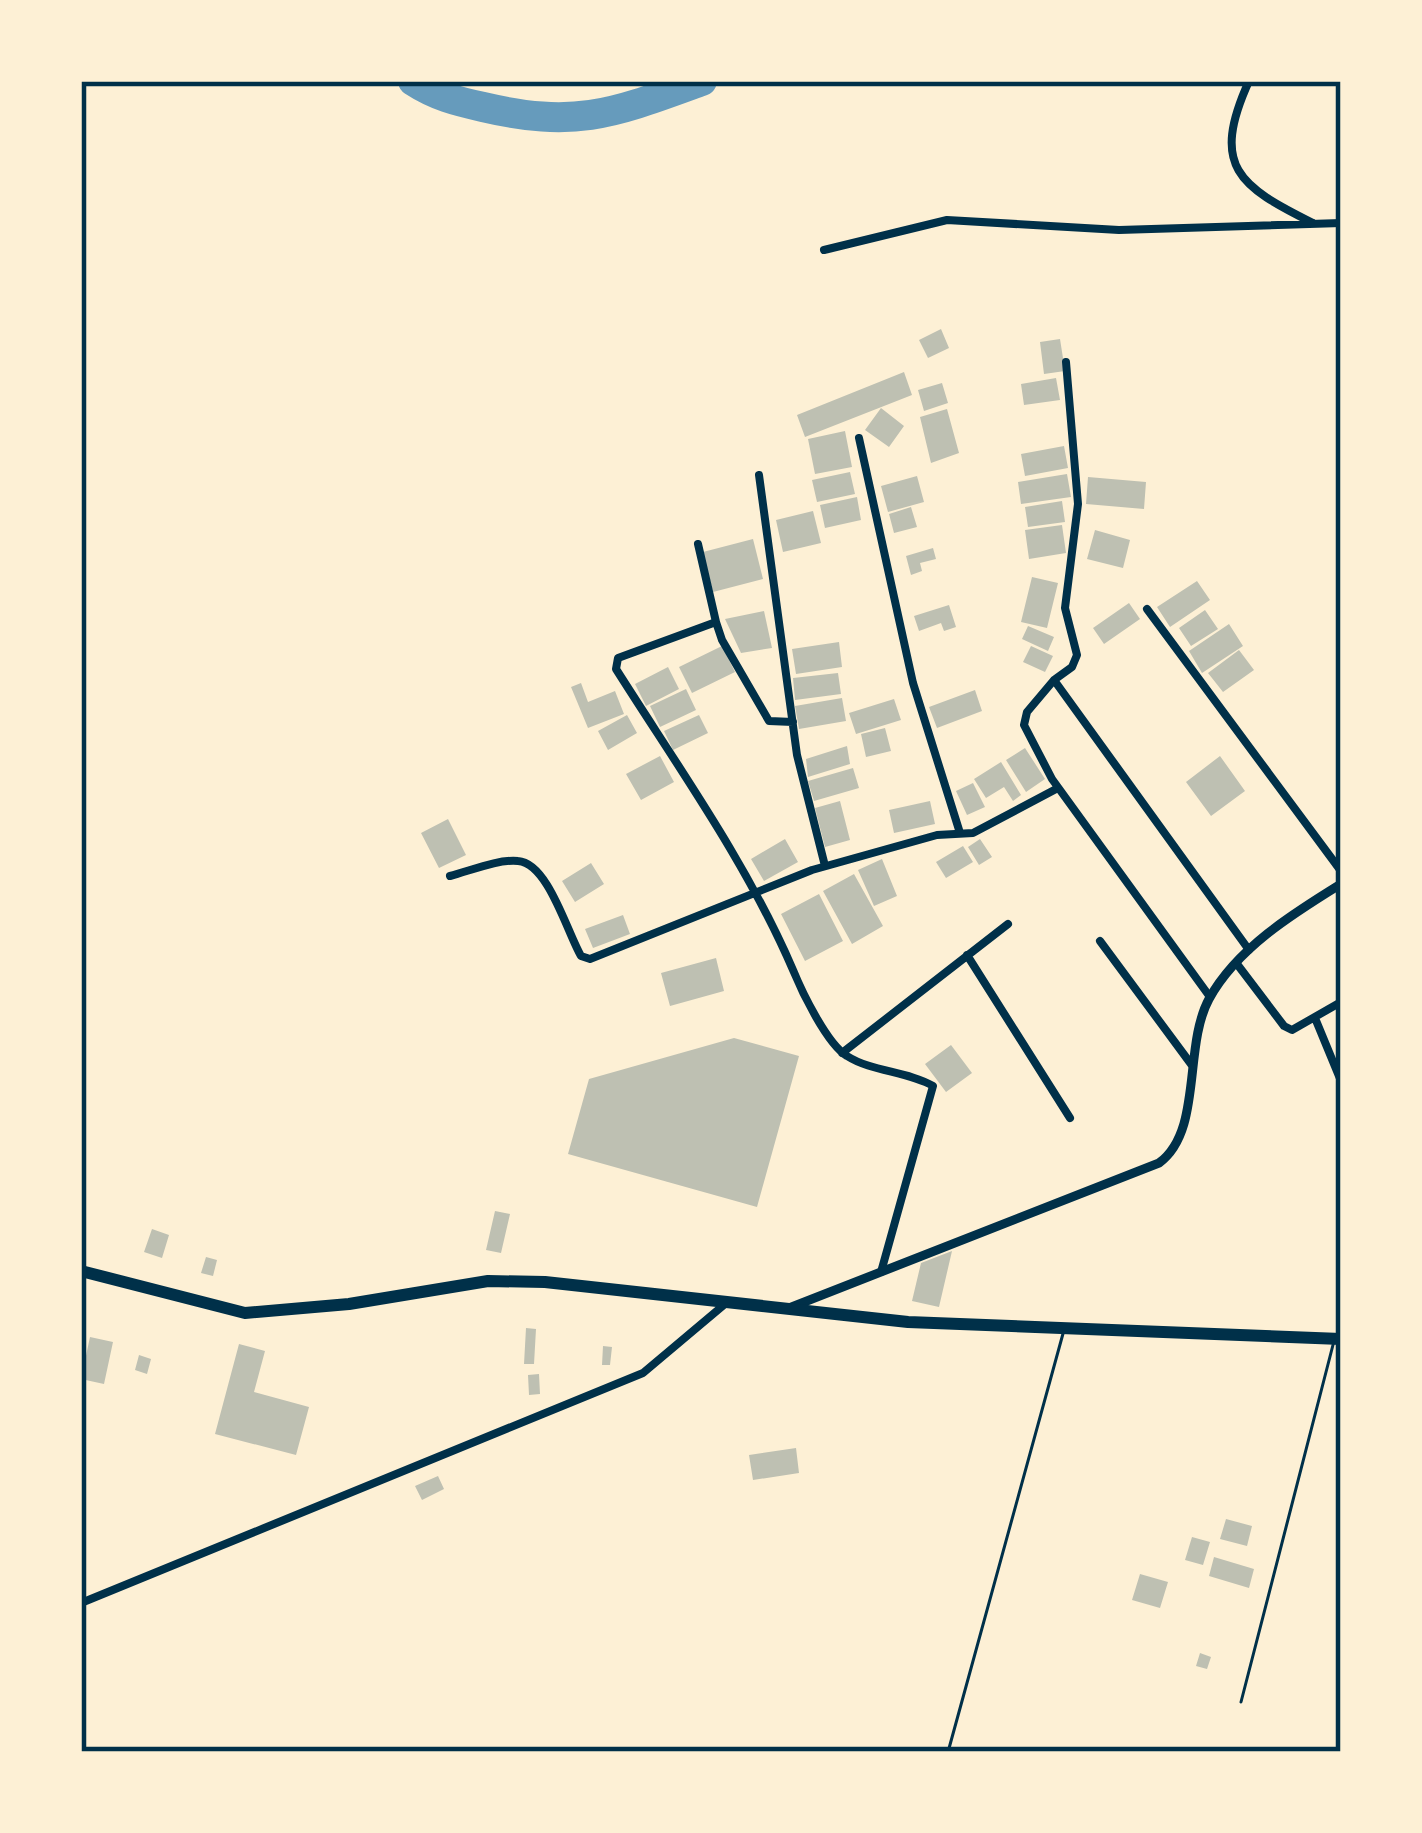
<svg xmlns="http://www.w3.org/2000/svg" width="1422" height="1833" viewBox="0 0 1422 1833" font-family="Lora,serif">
	<rect width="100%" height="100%" fill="#fdf0d5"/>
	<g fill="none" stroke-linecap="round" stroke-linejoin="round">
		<path stroke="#669bbc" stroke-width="30" d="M413 81C436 96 456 101 483 107 577 129 614 113 702 81"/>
	</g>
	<path fill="#bec0b2" d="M941 329 949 348 928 358 919 340Z
		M1060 339 1065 371 1044 374 1040 342Z
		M904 372 912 395 805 437 797 415Z
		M1056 378 1060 400 1024 405 1021 384Z
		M942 383 948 403 924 411 918 390Z
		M881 408 904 426 889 447 865 430Z
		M947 409 959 453 931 463 920 417Z
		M845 431 852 467 815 474 808 439Z
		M1064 446 1068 468 1025 476 1021 454Z
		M850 472 855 494 817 502 812 480Z
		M1067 474 1071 497 1021 504 1018 482Z
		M917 476 924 502 888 512 881 486Z
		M1088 477 1146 482 1144 509 1086 504Z
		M857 497 861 520 825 528 820 505Z
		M1062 501 1065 522 1028 527 1025 507Z
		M911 507 917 527 894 533 889 514Z
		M813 511 821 543 783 552 776 520Z
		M1062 525 1066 553 1029 559 1025 530Z
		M1095 530 1130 540 1123 568 1087 559Z
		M753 539 763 579 713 592 703 552Z
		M933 548 936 559 920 563 922 571 911 575 906 556Z
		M1032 577 1058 583 1047 628 1021 622Z
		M1197 581 1210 600 1170 627 1157 607Z
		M1129 603 1140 619 1104 644 1093 628Z
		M949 605 956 627 944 631 941 623 919 631 914 616Z
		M1205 610 1218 629 1191 646 1179 628Z
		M764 611 772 648 741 653 725 619Z
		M1229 624 1243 646 1202 673 1189 651Z
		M1028 626 1054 637 1048 651 1022 639Z
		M839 642 842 667 796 674 792 649Z
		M722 646 735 672 692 693 679 667Z
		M1031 646 1053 656 1045 672 1023 662Z
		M1239 650 1254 670 1223 692 1208 673Z
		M668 667 679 689 646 706 635 684Z
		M838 673 841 694 795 700 793 678Z
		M581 683 588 702 615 691 624 714 588 728 571 687Z
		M686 689 696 710 660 727 650 706Z
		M975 690 982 711 937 728 929 707Z
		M842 698 846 721 799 729 795 706Z
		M894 699 901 720 856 734 849 713Z
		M627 715 637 733 608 750 598 731Z
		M699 715 708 733 673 750 664 731Z
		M885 728 891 751 866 757 861 734Z
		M847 746 850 764 808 777 806 759Z
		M1025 748 1045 779 1026 792 1006 760Z
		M660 756 674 782 641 800 626 774Z
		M1220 756 1245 791 1211 816 1186 782Z
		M1001 762 1021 795 1013 801 1004 787 986 798 974 779Z
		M853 768 859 788 814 801 808 781Z
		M973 783 985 807 967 815 956 791Z
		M840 801 850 840 825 847 815 808Z
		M930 801 935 824 894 833 889 810Z
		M448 819 466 855 439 868 421 833Z
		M785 839 798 862 764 881 751 859Z
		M980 839 992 857 979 865 968 847Z
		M963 846 973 862 946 878 936 862Z
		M882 859 897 896 874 906 858 870Z
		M591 863 604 884 575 902 562 881Z
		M854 874 883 926 852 944 823 891Z
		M819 894 843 941 805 961 781 914Z
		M623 915 630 934 593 948 585 929Z
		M716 958 724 991 670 1006 661 973Z
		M734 1038 799 1056 757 1207 568 1154 589 1079Z
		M951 1045 972 1073 946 1092 925 1064Z
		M495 1211 510 1214 501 1253 486 1250Z
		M152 1229 169 1235 162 1258 144 1252Z
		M952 1251 939 1307 912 1301 921 1263Z
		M206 1257 217 1260 213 1276 201 1273Z
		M526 1328 536 1329 534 1364H524Z
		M90 1337 113 1342 104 1384 81 1379Z
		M239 1344 265 1351 254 1392 309 1407 296 1455 215 1434Z
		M603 1346 612 1347 610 1365H602Z
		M139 1355 151 1359 147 1374 135 1370Z
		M539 1374 540 1394 529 1395 528 1375Z
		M796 1448 799 1473 753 1480 749 1455Z
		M438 1476 444 1489 422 1500 415 1486Z
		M1226 1519 1252 1526 1247 1546 1220 1539Z
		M1192 1537 1210 1542 1203 1565 1185 1560Z
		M1214 1557 1254 1569 1249 1588 1209 1576Z
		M1140 1574 1168 1582 1160 1608 1132 1600Z
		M1200 1653 1211 1657 1207 1669 1196 1666Z"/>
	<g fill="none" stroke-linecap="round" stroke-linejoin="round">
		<path stroke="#003049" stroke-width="3" d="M1241 1702 1334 1341
			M948 1752 1064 1330"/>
		<path stroke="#003049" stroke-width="8" d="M1249 81C1210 167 1239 186 1313 223
			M824 250 947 220 1119 230 1341 223
			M1066 362 1078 504 1065 608 1077 655 1072 667 1054 680 1027 712 1024 725 1052 779 1210 997
			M859 438 913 683 960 833
			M759 475 797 755 825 866
			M698 544 716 622 618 658 616 669C678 767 747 863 793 970 802 992 827 1044 847 1056 872 1072 907 1071 933 1086L881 1272
			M1147 609 1341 871
			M716 622 722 640 769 721 793 722
			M1054 680 1249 950
			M450 876C470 871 497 859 518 861 548 863 567 932 581 956L590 959 812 870 937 835 973 833 1058 788
			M1100 941 1191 1064
			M967 955 1070 1118
			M1237 964 1284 1026 1292 1030 1341 1002
			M1315 1018 1341 1081
			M842 1053 1008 924
			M81 1603 643 1373 725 1304"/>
		<path stroke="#003049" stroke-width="9" d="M789 1308 1159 1163C1203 1131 1183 1047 1209 999 1237 948 1294 913 1341 884"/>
		<path stroke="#003049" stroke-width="12" d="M81 1271 245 1313 349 1304 488 1281 545 1282 908 1322 1341 1339"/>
	</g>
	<rect width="1422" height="1833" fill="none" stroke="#fdf0d5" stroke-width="168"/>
	<rect x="84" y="84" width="1254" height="1665" fill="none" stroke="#003049" stroke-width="4.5"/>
</svg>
